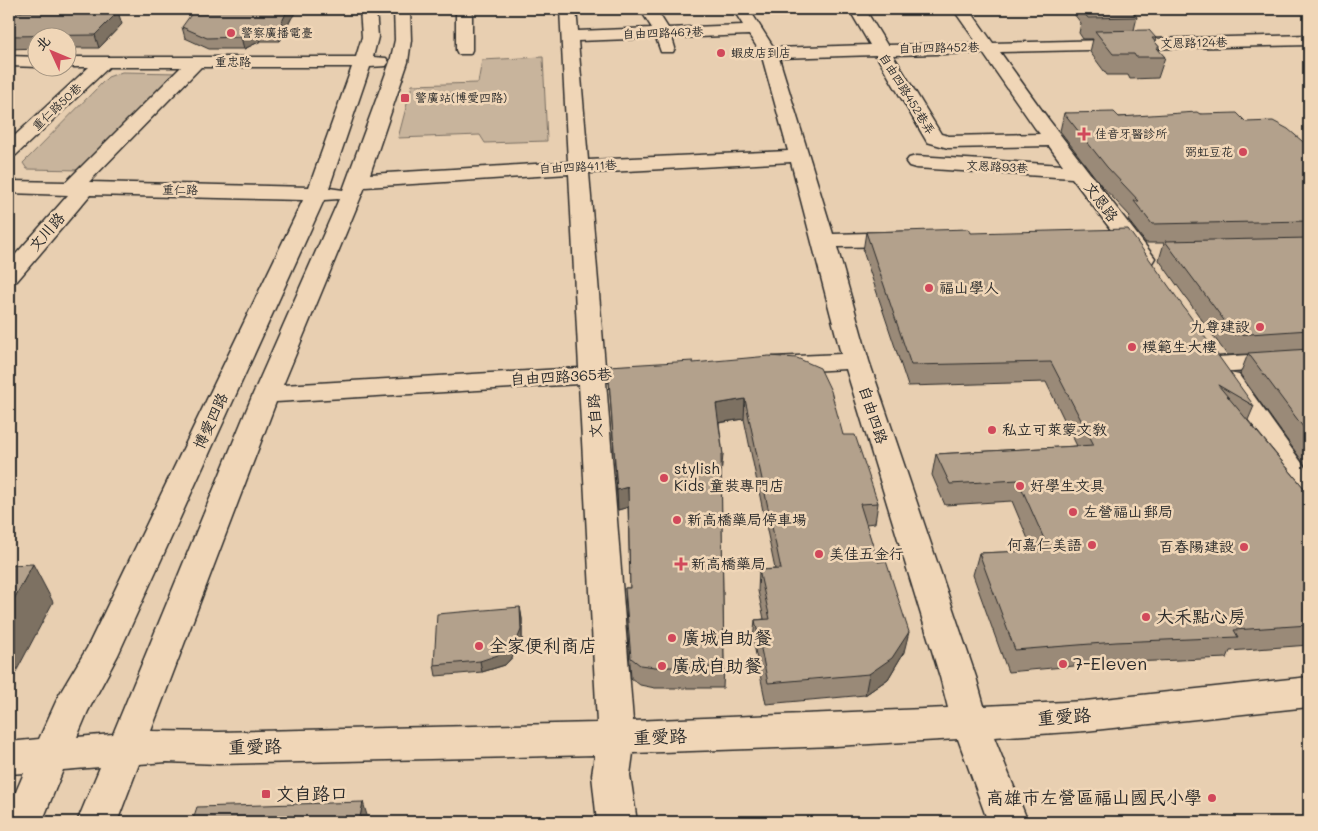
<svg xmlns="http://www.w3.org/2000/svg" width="1318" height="831" viewBox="0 0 1318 831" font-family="Mali,'LXGW WenKai TC',sans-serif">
	<rect width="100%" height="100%" fill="#e8cfb1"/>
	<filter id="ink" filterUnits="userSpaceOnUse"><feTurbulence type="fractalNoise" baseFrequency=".02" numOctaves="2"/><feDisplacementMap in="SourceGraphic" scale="10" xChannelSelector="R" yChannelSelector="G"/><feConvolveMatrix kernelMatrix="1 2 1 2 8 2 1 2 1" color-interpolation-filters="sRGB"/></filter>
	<g filter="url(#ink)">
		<path fill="#c8b49c" stroke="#7a7064" d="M543 57 547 141 485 143 480 135 398 138 412 85 478 83 482 60Z
			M122 72 180 73 82 170 27 169 23 163 108 77Z"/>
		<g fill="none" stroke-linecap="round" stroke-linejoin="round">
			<g stroke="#2b2b2b" stroke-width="3">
				<path id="minor" d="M9 9H22L20 12 9 15Z
					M360 9H376L378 37 373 57 386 58 389 62 386 66 370 67 329 188 343 190 390 62 395 40 394 9H410L411 40 408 62 370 174 568 162 560 9H576L578 31 652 28 640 9H656L668 28 743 25 733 9H749L774 48 870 45 849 9H865L887 45 977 43 953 9H969L993 43 1309 35V45L1000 52 1049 120 1155 258 1152 263 1144 265 1136 263 1072 178 916 168 909 166 906 162 909 158 916 156 1063 165 1049 146 948 148 927 142 876 55 779 58 833 234 903 232 911 234 914 239 911 244 903 246 837 247 869 361 976 677 984 706 1085 701 1309 677V707L1085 731 994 737 1028 822H988L958 739 835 746 633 753 630 775 637 822H597L592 775 595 755 219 764 167 762 139 764 117 822H77L100 767 63 770 42 822H9V808L24 773 9 774V742L39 739 59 695 87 648 303 200 90 195 17 281 9 283V262L68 195 9 193V181L66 182 181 67H109L16 155 9 157V141L89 67H68V57H356L362 37ZM749 35 761 53 788 151 588 160 578 41 656 38 661 52H673L675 48 672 38ZM983 53 1035 128 1040 134 949 136 941 134 893 55ZM201 67H352L309 187 89 182ZM791 162 841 354 773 357 764 359 760 365 764 371 773 373 846 369 940 677 948 708 633 721 606 382 619 380 623 374 619 368 605 366 589 173ZM569 174 579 368 283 385 365 187ZM339 199 253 394 113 734 77 737 88 711 118 655 324 200ZM579 384 597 723 219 732 151 731 276 402Z
					M456 9H472V50L470 54H458L456 50Z
					M9 56 38 57V67L9 66Z
					M1309 351V367L1218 373 1209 371 1205 365 1209 359 1218 357Z
					M1230 373 1239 375 1309 473V505L1298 502 1217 381 1221 375Z"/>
			</g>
			<use href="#minor" fill="#f0d6b7" fill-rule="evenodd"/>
		</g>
		<path fill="#9a8a78" stroke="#2b2b2b" d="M1070 9H1130L1137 17 1134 30 1156 38 1155 42 1160 48 1159 51 1165 57 1158 78 1130 79 1128 75H1107L1090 52 1093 39H1083L1079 33 1081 23Z
			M9 12 122 24 99 48H68V38H38V48L9 49Z
			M291 19 280 41H261L244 49H209L185 38 182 27Z
			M1064 113 1119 117 1200 114 1246 122 1309 147V467L1305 465 1240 374 1248 354 1227 355 1159 260 1164 243H1146L1128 220 1130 216 1101 185 1060 131Z
			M866 232 971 233 1254 406 1248 420 1309 494V645L1230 651 1227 658 1108 663 1008 672 973 575 979 553 1033 551 1012 501 945 505 932 475 936 454 1077 446 1046 382 908 386 863 251Z
			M693 363 843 435 878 503 875 523 866 524 904 652 888 679 865 695 766 704 753 640 755 620 764 619 758 591 759 570 775 569 744 419 719 423 723 455 721 475 724 667 723 688H655L640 685 631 678 626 609 625 588H630L628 507 618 510 608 366Z
			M520 607 522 619V641L518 651 505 665 482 672 436 676 434 665Z"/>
		<path fill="#7d7162" stroke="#2b2b2b" d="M288 9H298L291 19 280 41 278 30Z
			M118 12 122 24 99 48 95 35Z
			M258 30 261 41 244 49 241 37Z
			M745 399 744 419 716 423V404Z
			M628 487 629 507 618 510 617 490Z
			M33 564 53 602 9 685V608Z
			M520 607 522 619V641L518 651 505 665 482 672 480 661Z
			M909 632 904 652 888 679 865 695 869 674Z
			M363 802 369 822H359Z"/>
		<path fill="#b3a18c" stroke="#2b2b2b" d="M195 9H288L278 30H258L241 37 207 38 182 27Z
			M1091 9H1130L1137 17 1088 18 1084 13 1094 12Z
			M9 12H118L95 35 9 36Z
			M1149 30 1156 38H1152L1160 48H1157L1165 57H1136L1134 54H1113L1095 31Z
			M1114 112 1119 117 1197 112 1200 114 1237 113 1246 122 1273 121 1288 129 1309 147V221L1152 224 1134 201H1139L1107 167 1064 113Z
			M969 229 971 233 1128 229 1254 406 1218 385 1309 494V625L1234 630 1238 637 1116 642 1015 650 979 553 1049 550 1018 480 950 484 936 454 1094 445 1051 362 911 365 866 232Z
			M1309 238V330L1235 335 1165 241Z
			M1309 349V435L1248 353Z
			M769 356 797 358 820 368 831 391 843 435H855L878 503 860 504 878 562 886 561 909 632 892 658 869 674 768 683 755 620 770 619 759 570 781 569 745 399 716 404 723 455H721L724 667H655L640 665 631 658 625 588H630L628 487 617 490 608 366 693 361V363Z
			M33 564 9 608V565Z
			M520 607 521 630 517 640 504 653 480 661 434 665 437 614Z
			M363 802 359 822H192L197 807Z"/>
	</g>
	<g fill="#d1495b" stroke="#f0d6b7" stroke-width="2">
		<circle cx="231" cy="33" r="5"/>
		<circle cx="721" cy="53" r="5"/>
		<rect x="400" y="93" width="10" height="10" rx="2.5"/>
		<path d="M1081.5 126.5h5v5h5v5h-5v5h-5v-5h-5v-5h5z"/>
		<circle cx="1243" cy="152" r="5"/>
		<circle cx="929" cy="288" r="5"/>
		<circle cx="1260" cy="327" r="5"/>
		<circle cx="1132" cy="347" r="5"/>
		<circle cx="992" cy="430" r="5"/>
		<circle cx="664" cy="478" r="5"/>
		<circle cx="1020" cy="486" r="5"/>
		<circle cx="1073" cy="512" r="5"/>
		<circle cx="677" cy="520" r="5"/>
		<circle cx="1092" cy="545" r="5"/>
		<circle cx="1244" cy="547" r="5"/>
		<circle cx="819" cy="554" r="5"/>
		<path d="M678.5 556.5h5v5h5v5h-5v5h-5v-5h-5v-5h5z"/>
		<circle cx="1146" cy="617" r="5"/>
		<circle cx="672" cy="638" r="5"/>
		<circle cx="479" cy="646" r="5"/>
		<circle cx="1063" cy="664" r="5"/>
		<circle cx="662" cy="666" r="5"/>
		<rect x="261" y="789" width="10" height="10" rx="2.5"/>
		<circle cx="1212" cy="798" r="5"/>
	</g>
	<g text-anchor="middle" stroke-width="5" stroke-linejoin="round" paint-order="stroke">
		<g font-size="12" fill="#2b2b2b" stroke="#f0d6b7" text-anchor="start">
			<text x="241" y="37">警察廣播電臺</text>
			<text x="731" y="57">蝦皮店到店</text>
			<text x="415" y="102">警廣站(博愛四路)</text>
			<text x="1095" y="138">佳音牙醫診所</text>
			<text x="1233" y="156" text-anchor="end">弼虹豆花</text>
		</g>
		<g font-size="12" fill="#2b2b2b" stroke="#f0d6b7">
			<text transform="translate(663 33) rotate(-2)" y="4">自由四路467巷</text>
			<text transform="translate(1194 43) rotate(-1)" y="4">文恩路124巷</text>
			<text transform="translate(939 48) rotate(-1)" y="4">自由四路452巷</text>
			<text x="233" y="66">重忠路</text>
			<text transform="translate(907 94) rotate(58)" y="4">自由四路452巷弄</text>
			<text transform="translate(57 107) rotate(-43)" y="4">重仁路50巷</text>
			<text transform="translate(578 167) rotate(-3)" y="4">自由四路411巷</text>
			<text transform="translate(997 167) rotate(3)" y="4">文恩路93巷</text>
			<text transform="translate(180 190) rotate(1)" y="4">重仁路</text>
		</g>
		<g font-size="15" fill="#2b2b2b" stroke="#f0d6b7">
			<text transform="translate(1101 202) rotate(53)" y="5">文恩路</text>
			<text transform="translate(47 232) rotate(-49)" y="5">文川路</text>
			<text transform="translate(561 377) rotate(-3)" y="5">自由四路365巷</text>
			<text transform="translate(873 415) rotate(72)" y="5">自由四路</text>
			<text transform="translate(595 416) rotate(-94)" y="5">文自路</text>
			<text transform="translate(211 421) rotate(-65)" y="5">博愛四路</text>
		</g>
		<g font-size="15" fill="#2b2b2b" stroke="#f0d6b7" text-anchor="start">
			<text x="939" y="293">福山學人</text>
			<text x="1250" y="332" text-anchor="end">九尊建設</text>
			<text x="1142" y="352">模範生大樓</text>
			<text x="1002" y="435">私立可萊蒙文教</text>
			<text x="674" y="474">stylish<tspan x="674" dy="17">Kids 童裝專門店</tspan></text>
			<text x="1030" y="491">好學生文具</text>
			<text x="1083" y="517">左營福山郵局</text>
			<text x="687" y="525">新高橋藥局停車場</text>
			<text x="1082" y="550" text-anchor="end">何嘉仁美語</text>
			<text x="1234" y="552" text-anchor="end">百春陽建設</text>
			<text x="829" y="559">美佳五金行</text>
			<text x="691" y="569">新高橋藥局</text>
		</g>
		<g font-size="18" fill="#2b2b2b" stroke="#f0d6b7" text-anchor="start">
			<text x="1156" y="623">大禾點心房</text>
			<text x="682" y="644">廣城自助餐</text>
			<text x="489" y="652">全家便利商店</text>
			<text x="1073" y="670">7-Eleven</text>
			<text x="672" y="672">廣成自助餐</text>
			<text x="276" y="800">文自路口</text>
			<text x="1202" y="804" text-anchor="end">高雄市左營區福山國民小學</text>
		</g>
		<g font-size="18" fill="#2b2b2b" stroke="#f0d6b7">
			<text transform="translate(1064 717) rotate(-4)" y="6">重愛路</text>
			<text transform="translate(660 737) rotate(-2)" y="6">重愛路</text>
			<text transform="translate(255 747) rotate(-1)" y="6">重愛路</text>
		</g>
	</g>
	<rect width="1318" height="831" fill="none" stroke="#f0d6b7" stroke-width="30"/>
	<rect x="15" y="15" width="1288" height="801" fill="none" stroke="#2b2b2b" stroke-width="2" filter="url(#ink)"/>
	<g transform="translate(52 52) rotate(314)"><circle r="24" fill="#f0d6b7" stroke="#a1927f"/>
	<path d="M0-4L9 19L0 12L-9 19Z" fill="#d1495b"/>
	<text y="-8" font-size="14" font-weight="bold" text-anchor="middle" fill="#2b2b2b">北</text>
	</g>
</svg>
